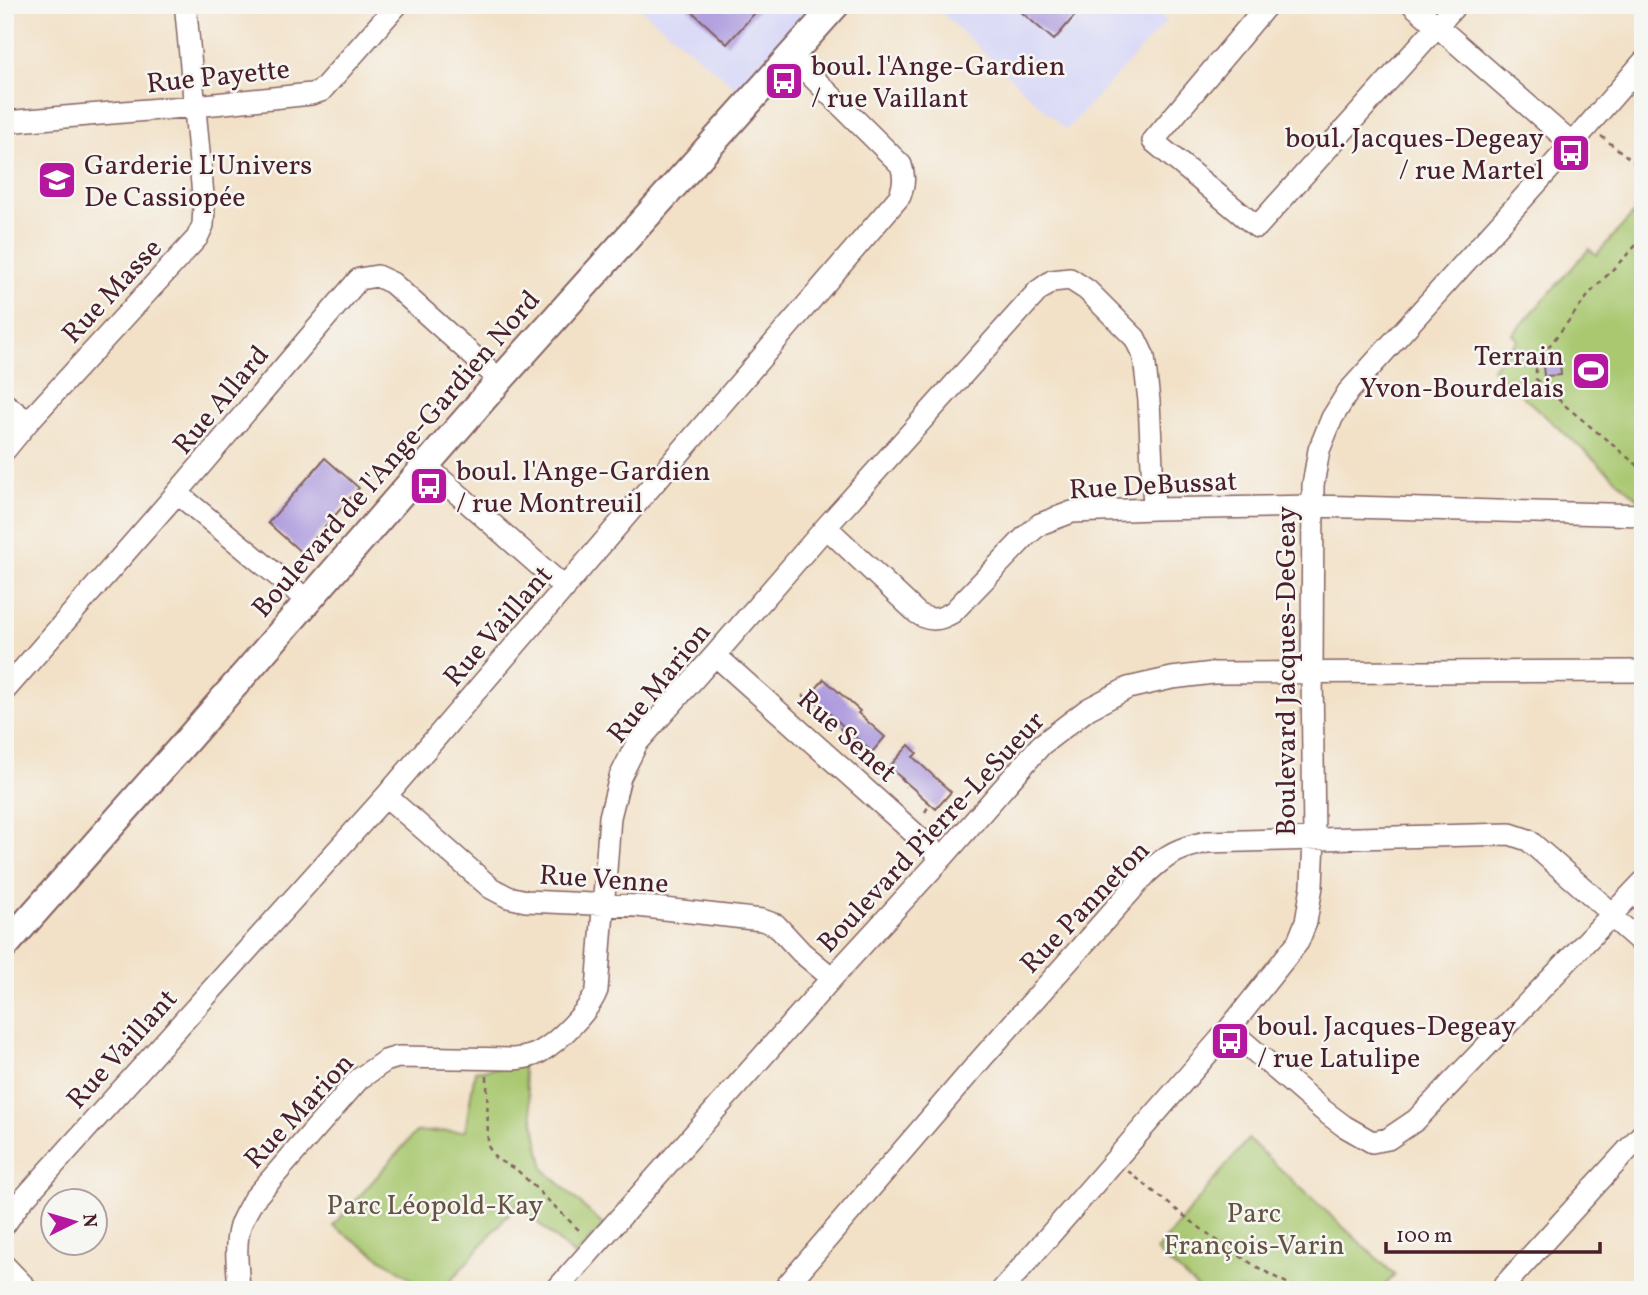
<svg xmlns="http://www.w3.org/2000/svg" width="1648" height="1295" viewBox="0 0 1648 1295" font-family="Vollkorn,serif">
	<rect width="100%" height="100%" fill="#f6f6f2"/>
	<filter id="ink" filterUnits="userSpaceOnUse"><feTurbulence type="fractalNoise" baseFrequency=".0143" numOctaves="2"/><feDisplacementMap in="SourceGraphic" scale="14" xChannelSelector="R" yChannelSelector="G"/><feConvolveMatrix kernelMatrix="1 2 1 2 8 2 1 2 1" color-interpolation-filters="sRGB"/></filter>
	<filter id="wash" filterUnits="userSpaceOnUse"><feTurbulence type="fractalNoise" baseFrequency=".00686" numOctaves="4" result="noise"/><feDisplacementMap in="SourceGraphic" scale="28" xChannelSelector="R" yChannelSelector="G"/><feGaussianBlur stdDeviation="1.57" result="paint"/><feColorMatrix in="noise" values="0 0 0 0 0 0 0 0 0 0 0 0 0 0 0 0 0 1.4 0 .05"/><feComposite in="paint" operator="in"/></filter>
	<g filter="url(#wash)">
		<rect width="100%" height="100%" fill="#f2e1c7"/>
		<path fill="#d7d7f8" d="M636 5H819L742 93Z
			M933 5H1149L1167 21 1066 130Z"/>
		<path fill="#a9c870" stroke="#7a744e" stroke-width="2" d="M1643 203V503L1492 369 1518 340 1513 334 1589 249 1596 255Z
			M522 1065 544 1169 604 1226 575 1256 517 1204 443 1290H428L333 1226 416 1132 465 1131 475 1071Z
			M1248 1139 1395 1275 1384 1286 1388 1290H1200L1156 1251Z"/>
		<g id="blocks">
			<path fill="#ab98dd" d="M685 5H762L727 44Z
				M1013 5H1084L1054 40Z
				M1560 364 1561 375 1544 376 1543 365Z
				M325 458 359 488 302 553 268 523Z
				M824 679 860 711 858 713 885 737 872 752 810 696Z
				M909 745 917 753 913 757 951 792 936 809 889 767Z"/>
		</g>
	</g>
	<g filter="url(#ink)">
		<use href="#blocks" fill-opacity="0" stroke="#856362" stroke-width="2"/>
		<g fill="none" stroke-linecap="round" stroke-linejoin="round">
			<g stroke="#856362" stroke-width="24">
				<path id="minor" d="M1267 5 1153 141 1257 227 1456 5
					M1413 5 1572 144
					M5 122 195 106 311 94 321 91 397 5
					M5 404 28 422
					M5 450 28 422 197 238 203 225 204 206 186 12 188 5
					M426 466 565 588
					M177 493 307 600
					M826 527 917 613C930 622 940 620 953 612L1026 536 1040 524 1072 512 1154 509 1314 506 1643 515
					M715 655 942 858
					M5 690 177 493 359 279 377 276 392 283 500 380
					M386 796 491 888 508 897 526 901 637 906 762 920 776 925 801 952 832 978
					M1229 1029 1324 1111 1344 1126 1372 1142 1388 1139 1416 1120 1643 882
					M5 1224 19 1204 386 796 900 196C904 184 905 177 901 165L791 56
					M5 1266 28 1290
					M239 1290C238 1269 234 1246 240 1226 243 1217 249 1208 253 1200L359 1079 385 1061 398 1057 513 1059C522 1058 532 1057 540 1052 559 1041 590 1010 597 990L610 817 620 777 637 743 715 655 826 527 1038 291 1052 281 1070 279 1087 290 1135 338 1144 357 1149 401 1154 509
					M556 1290 832 978 942 858 1041 745 1088 709 1128 688 1172 678 1213 673 1643 671
					M783 1290 983 1057 1146 874C1167 854 1179 848 1207 842L1510 834 1528 840 1606 908 1611 916 1643 944
					M1002 1290 1229 1029 1298 942 1306 922 1312 886 1314 838 1312 673 1313 485 1319 450 1332 418 1348 392 1572 144 1643 62
					M1500 1290 1643 1133"/>
			</g>
			<g stroke="#856362" stroke-width="30">
				<path id="major" d="M5 946 182 746 500 380 836 5"/>
			</g>
			<path stroke="#856362" stroke-width="2.5" stroke-dasharray="5 5" stroke-linecap="butt" d="M1601 136 1643 169
				M1643 238 1591 292 1536 363V379L1568 408 1643 470
				M803 695 815 705 817 702
				M837 720 835 722 845 734
				M868 749 865 752 872 759
				M901 778 904 781 905 787
				M925 812 930 804
				M487 1076 488 1146 496 1159 517 1170 582 1233
				M1128 1171C1182 1214 1239 1263 1302 1290"/>
			<use href="#minor" stroke="#fff" stroke-width="21"/>
			<use href="#major" stroke="#fff" stroke-width="26"/>
		</g>
	</g>
	<defs>
		<g id="bus-square" transform="scale(2.0125)"><rect x="-9" y="-9" width="18" height="18" rx="4" fill="#b5179e" stroke="#f6f6f2"/><path d="M-5-6H5V4H4V6H2V4H-2V6H-4V4H-5ZM-3.5-4V0h7V-4ZM-3.5 1.2v1.5H-2V1.2ZM2 1.2v1.5H3.5V1.2Z" fill="#fff"/></g>
		<g id="school-square" transform="scale(2.0125)"><rect x="-9" y="-9" width="18" height="18" rx="4" fill="#b5179e" stroke="#f6f6f2"/><path d="M0-5L7-2L0 1L-7-2ZM-4 1L0 2.5L4 1V4Q0 6-4 4Z" fill="#fff"/></g>
		<g id="stadium-square" transform="scale(2.0125)"><rect x="-9" y="-9" width="18" height="18" rx="4" fill="#b5179e" stroke="#f6f6f2"/><path d="M0-5a6.5 5 0 1 0 0 10a6.5 5 0 1 0 0-10ZM-3.5-1.8h7v3.6h-7Z" fill="#fff"/></g>
	</defs>
	<g fill-rule="evenodd">
		<use href="#bus-square" x="784" y="81"/>
		<use href="#bus-square" x="1571" y="153"/>
		<use href="#school-square" x="57" y="180"/>
		<use href="#stadium-square" x="1591" y="371"/>
		<use href="#bus-square" x="429" y="486"/>
		<use href="#bus-square" x="1230" y="1041"/>
	</g>
	<g text-anchor="middle" stroke-width="5" stroke-linejoin="round" paint-order="stroke">
		<g font-size="28" fill="#4a1f2b" stroke="#f6f6f2" text-anchor="start">
			<text x="811" y="75">boul. l'Ange-Gardien<tspan x="811" dy="32">/ rue Vaillant</tspan></text>
			<text x="1544" y="147" text-anchor="end">boul. Jacques-Degeay<tspan x="1544" dy="32">/ rue Martel</tspan></text>
			<text x="84" y="174">Garderie L'Univers<tspan x="84" dy="32">De Cassiopée</tspan></text>
			<text x="1564" y="365" text-anchor="end">Terrain<tspan x="1564" dy="32">Yvon-Bourdelais</tspan></text>
			<text x="456" y="480">boul. l'Ange-Gardien<tspan x="456" dy="32">/ rue Montreuil</tspan></text>
			<text x="1257" y="1035">boul. Jacques-Degeay<tspan x="1257" dy="32">/ rue Latulipe</tspan></text>
		</g>
		<g font-size="28" fill="#4a1f2b" stroke="#f6f6f2">
			<text transform="translate(218 75) rotate(-6)" y="10">Rue Payette</text>
			<text transform="translate(111 290) rotate(-47)" y="10">Rue Masse</text>
			<text transform="translate(220 399) rotate(-50)" y="10">Rue Allard</text>
			<text transform="translate(395 453) rotate(-49)" y="10">Boulevard de l'Ange-Gardien Nord</text>
			<text transform="translate(1153 484) rotate(-3)" y="10">Rue DeBussat</text>
			<text transform="translate(497 625) rotate(-49)" y="10">Rue Vaillant</text>
			<text transform="translate(1285 671) rotate(-90)" y="10">Boulevard Jacques-DeGeay</text>
			<text transform="translate(658 682) rotate(-51)" y="10">Rue Marion</text>
			<text transform="translate(848 735) rotate(42)" y="10">Rue Senet</text>
			<text transform="translate(930 831) rotate(-47)" y="10">Boulevard Pierre-LeSueur</text>
			<text transform="translate(604 878) rotate(4)" y="10">Rue Venne</text>
			<text transform="translate(1084 906) rotate(-46)" y="10">Rue Panneton</text>
			<text transform="translate(121 1048) rotate(-48)" y="10">Rue Vaillant</text>
			<text transform="translate(298 1110) rotate(-47)" y="10">Rue Marion</text>
		</g>
		<g font-size="28" fill="#665240" stroke="#f6f6f2">
			<text x="435" y="1214">Parc Léopold-Kay</text>
			<text x="1254" y="1222">Parc<tspan x="1254" dy="32">François-Varin</tspan></text>
		</g>
	</g>
	<rect width="1648" height="1295" fill="none" stroke="#f6f6f2" stroke-width="28"/>
	<g transform="translate(74 1222) rotate(85)"><circle r="33" fill="#f6f6f2" stroke="#b1a0a2" stroke-width="2"/>
	<path d="M0-5L12 26L0 18L-12 26Z" fill="#b5179e"/>
	<text y="-10" font-size="19" font-weight="bold" text-anchor="middle" fill="#4a1f2b">N</text>
	</g>
	<path d="M1386 1242v10h214v-10" fill="none" stroke="#4a1f2b" stroke-width="3.5"/>
	<text x="1396" y="1242" font-size="21" fill="#4a1f2b" stroke="#f6f6f2" stroke-width="5" paint-order="stroke">100 m</text>
</svg>
